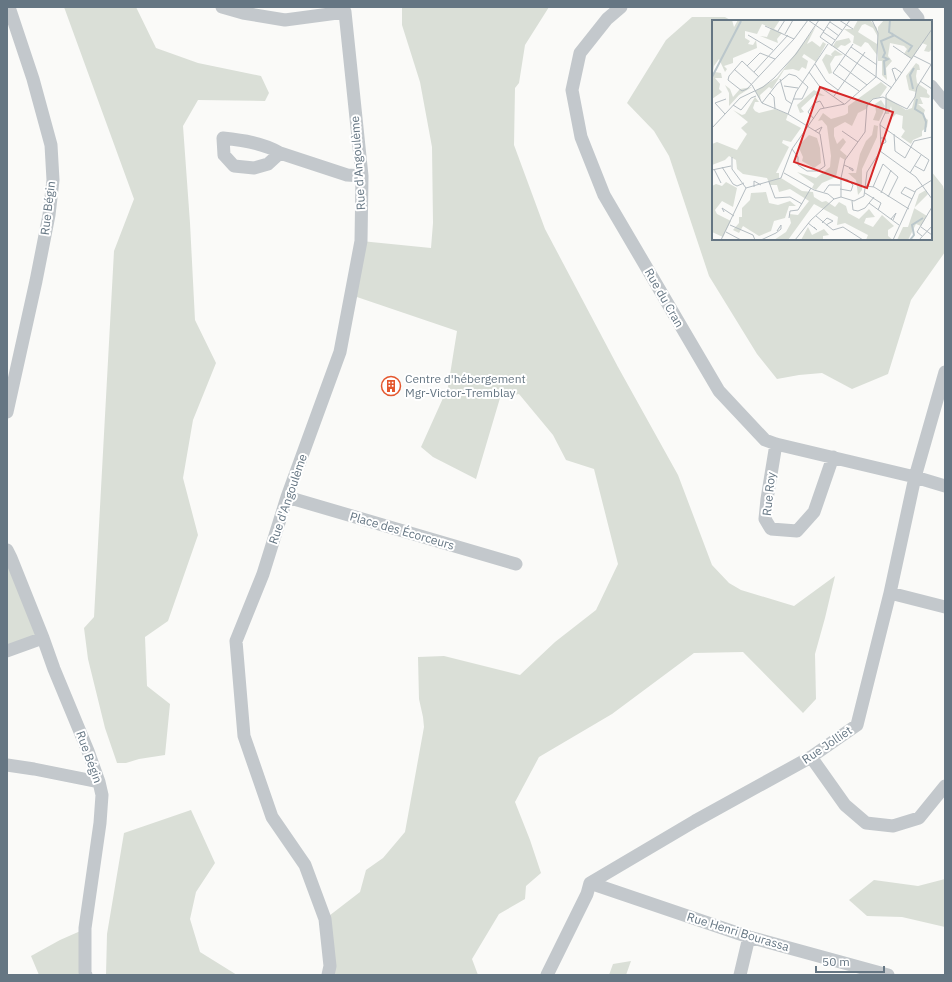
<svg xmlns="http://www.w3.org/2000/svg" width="952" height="982" viewBox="0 0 952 982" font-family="'IBM Plex Sans',sans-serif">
	<rect width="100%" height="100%" fill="#fafaf8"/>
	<path fill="#dadfd7" d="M64 7H136L156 48 198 63 261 76 269 93 265 101 198 100 183 126 190 223 195 320 216 363 193 420 183 478 198 535 168 621 145 637 147 686 170 704 165 755 139 759 126 763H117L105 728 88 659 84 628 94 617 114 251 134 199Z
		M402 7H549L525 45 519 83 515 88 514 145 545 229 618 367 678 475 712 565 729 583 741 590 794 606 835 576 825 618 815 654 816 699 803 713 743 652 694 653 612 714 539 757 515 802 530 840 541 873 526 886 525 899 499 914 472 959 478 975H328L325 919 360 892 366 870 383 858 405 832 424 727 423 717 419 699 418 657 444 656 520 675 555 642 596 610 618 564 594 469 566 460 553 435 519 394 500 398 476 479 433 457 421 447 448 387 457 331 351 295 361 241 431 248 433 223 432 147 420 82 402 25Z
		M692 17H725L732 21H713V239H931V171L943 186 945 194V252L911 300 888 374 852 389 822 373 799 375 777 379 757 354 709 276 669 156 654 131 627 103 666 40Z
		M7 560 43 638 7 651Z
		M191 810 215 863 196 892 190 919 200 952 237 975H106L107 934 124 833Z
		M945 879V927L902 917 867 916 849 900 874 880 918 886Z
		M85 929 86 975H39L31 956 60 940Z
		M631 961 626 975H609L613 964Z"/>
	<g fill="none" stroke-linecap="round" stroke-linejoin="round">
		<path stroke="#c3c8cc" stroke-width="13" d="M222 7 243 13 285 20 345 12
			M621 7 607 19 580 53 572 90 581 137 604 195 719 391 765 440 776 444 915 477 945 486
			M909 7 918 18V21
			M931 86 945 103
			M280 153 268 164 254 168 234 166 224 155 223 138C242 140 264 143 280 153L347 175 362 176
			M7 412 36 281 49 215 53 180 51 145 33 79 9 7
			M776 444 767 499 765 519 771 529 797 531 814 512 833 457
			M287 497 516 564
			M7 550 11 558 43 638 54 669 88 751 99 782 102 795 100 823 85 928V972L86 975
			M890 593 945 607
			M7 651 43 638
			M811 757 845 805 866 823 893 826 919 818 945 786
			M7 765 34 769 99 782
			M590 883 749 937 888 975
			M328 975 330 966 325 919 305 865 272 817 244 736 236 641 263 574 287 497 340 352 361 241 362 176 345 12 343 7
			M547 975 587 894 590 883 695 821 811 757 857 725 890 593 915 477 945 372
			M740 975 749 937"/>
	</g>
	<defs>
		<g id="building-ring" transform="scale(1)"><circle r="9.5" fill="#fff" stroke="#e4572e" stroke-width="1.5"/><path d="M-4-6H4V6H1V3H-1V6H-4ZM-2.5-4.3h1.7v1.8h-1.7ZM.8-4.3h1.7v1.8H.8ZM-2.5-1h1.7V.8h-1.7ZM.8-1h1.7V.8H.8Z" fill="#e4572e"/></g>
	</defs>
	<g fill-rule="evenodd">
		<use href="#building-ring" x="391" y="386"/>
	</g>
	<g text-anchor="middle" stroke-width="4" stroke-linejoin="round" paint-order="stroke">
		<g font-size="12" fill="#657683" stroke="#fff">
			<text transform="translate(358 163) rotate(-94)" y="4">Rue d'Angoulème</text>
			<text transform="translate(48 208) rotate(-83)" y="4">Rue Bégin</text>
			<text transform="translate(664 298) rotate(60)" y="4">Rue du Cran</text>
			<text transform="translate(769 494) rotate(-84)" y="4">Rue Roy</text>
			<text transform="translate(288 499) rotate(-71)" y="4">Rue d'Angoulème</text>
			<text transform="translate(402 531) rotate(16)" y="4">Place des Écorceurs</text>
			<text transform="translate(827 745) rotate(-34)" y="4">Rue Jolliet</text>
			<text transform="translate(89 757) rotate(70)" y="4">Rue Bégin</text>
			<text transform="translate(738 932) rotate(17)" y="4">Rue Henri Bourassa</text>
		</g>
		<g font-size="12" fill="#657683" stroke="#fff" text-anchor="start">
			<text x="405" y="383">Centre d'hébergement<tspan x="405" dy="14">Mgr-Victor-Tremblay</tspan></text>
		</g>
	</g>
	<g transform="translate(712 20)">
		<rect width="220" height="220" fill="#fafaf8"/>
		<path d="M0 0H20L22 7 26 0H68L62 9 70 13 65 19 66 23 48 16 55 17 59 8 50 4 45 14 33 11V18L38 21 36 24 41 25 44 20 45 28 21 38V43L12 46 15 49 13 52 7 39 2 46 1 52ZM146 0H158L165 8 166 17 161 8 153 4 150 5 146 12 165 24V35L156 23 153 22 149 27 141 23 142 16 132 9H141ZM172 0 220 1V29L217 32 212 31 215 25 210 23 200 39 192 34 195 29 192 26 178 23 176 36 180 41 174 48 175 60 170 55V41H166V7ZM104 6 95 24 100 21 108 27 111 22 114 24 104 42 92 34 90 37 96 41 94 49 90 47 87 51 81 49 72 50 60 69 57 67 48 75 49 82 43 71 65 58ZM137 18 139 22 133 26 129 25 125 29 121 26 124 21ZM123 30 131 35 123 36 118 44 120 53 117 54 110 40 114 34 120 36 119 34ZM204 43 207 45 208 50H205L204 56 205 63 215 70V73L218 76 217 78 208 77 211 84H206L213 90 211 96 216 100 215 107 210 111V116L201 120 199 124 189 117 193 111 190 108 191 96 184 94 181 97 179 86 177 94H173L174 77 194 90 200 88 204 72 197 70 194 56ZM3 52 9 53 10 58H3L8 64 7 69 10 72 0 79V55ZM169 62 175 67 168 77 161 79 154 89 146 93 140 106 133 102 122 108V116L125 124 131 118 134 122 128 130 135 136 133 140 128 137 124 157 110 163 104 170 100 168 102 164 85 152 104 158 118 147 119 136 115 106 110 100 106 101 111 93 119 99 133 95 136 93V86ZM13 65 18 69 21 77 28 69 40 67 27 75 17 86V73ZM102 70 113 76 103 75 89 88 92 92 88 93 85 85ZM43 77 47 82H43L41 88 43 91 47 93 63 89 76 94 74 100 89 108 79 122 71 120 70 123 77 127 64 153H67V158H69L90 171 101 172 102 177 110 182 114 181 123 187 127 182 134 186 136 193 147 199 157 189 163 197 154 198 152 203 161 207 170 195 182 206 176 210V216L181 220H154L156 215 133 203 125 205 126 197 102 184 76 220H62L74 212 79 203 77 194 86 195 97 181 78 169 67 172 65 165H58L55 158 31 154 25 149 24 140 17 136 13 140 0 145V124L5 122 25 130 35 114 29 108 36 102 21 90 30 95 33 94ZM169 80 173 86 171 93 167 101 161 100 164 92 163 84ZM162 105 166 106 165 117 150 149V170L146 175 144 160 136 153H144L148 134 154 121 160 115ZM97 115 105 118 108 128 109 143 102 148 90 141 91 137 87 128 88 124ZM14 162 25 168 21 187 10 181 3 190 5 194 19 201 11 217 0 212V166L4 164 10 166ZM214 170 216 174 202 188 215 196 209 206 204 204 196 220H185L191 207H196L207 174ZM54 172 57 183 66 185 78 181 84 186H77L73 198 62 201 59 211 47 216 31 206 27 213 21 210 27 203V197H30V188L38 180 39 173ZM96 207 100 215 112 209 117 215 111 216V220H89Z" fill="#dadfd7"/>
		<path fill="none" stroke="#bbc7cb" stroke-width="2" d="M178 0 177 12 200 26 196 32M173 55 172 41 176 39 171 37 173 33 169 21 181 16 180 13M0 57 29 1M201 69 198 55 202 48M205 79 203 89 211 94 214 102 213 112M198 220 202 215 200 205 211 198"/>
		<path fill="none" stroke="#b5bdc2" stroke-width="1" d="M96 0 112 11M119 0 108 17 180 68M127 0 141 9M118 2 130 10M53 6 82 19M115 7 127 16M66 11 73 0M111 12 123 20M73 14 81 0M36 15 61 30M141 24 121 53 147 71M119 26 138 0M181 26 200 39M139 27 165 45M202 36 220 45M103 44 114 61 126 70M127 44 155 65M35 46 48 33 63 39M22 49 40 65 50 83 76 94 108 114 113 146 106 151H95L86 145V137L80 129M42 52 76 15M97 52 108 67 132 84M47 57 30 41 17 56 16 60 30 71 35 69 82 19 96 0M68 59 74 80 80 84M184 61 220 9M184 61 180 49 183 48 190 53M208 61 220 69M72 66 86 68M58 73 62 77 63 89M122 76 153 32M50 83 65 64 77 54 84 56 96 67 90 79H81M21 85 29 90 39 78 44 76M13 94 3 83 14 79M76 94 84 72 116 24M102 99 96 92 102 83 108 81 112 88M168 105 217 140 212 151 203 146M0 108 28 78 51 67 62 58 84 34 107 0M103 111 110 107 107 113M130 111 146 122M182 114 183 131 193 138 202 121 220 117M168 118H173L174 122 169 125M168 131 204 157 220 179M132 145 141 149V151L137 148M10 147 21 164 25 166 32 163M2 149 9 163M0 150 19 146M72 153 102 170 116 174 122 179M198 153 209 135M57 162 63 178 78 177 90 184M154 166 162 167 197 189M42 167V161L49 165M161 167 171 144 186 157 176 177M34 168 69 158 80 129 108 89 133 84 164 57 166 13 160 0M128 169 139 171 141 165 136 160 129 158M112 172 117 165H128M153 173 169 183 166 190M169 173 179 150M129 177V158L133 140 153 112 155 85 161 79 171 77 195 89 203 77 205 67 220 43M200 179 189 173 193 167 203 172M140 181 141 190 146 191 153 188 162 177M157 183 187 205M12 192 10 188 22 196M104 196 121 210 131 207 151 220M77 198 78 191 86 190 99 168M179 199 184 193 181 200M96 203 105 210 102 207M110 203 115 198 121 201 114 205M18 205 41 215 43 220M209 207 220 215M14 212 29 220M210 216 205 212 220 187M9 220 34 168 20 149V137M49 220 64 213 69 209V205L65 211M83 220 99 200 122 179 129 177 142 181 152 176 155 152 169 130 168 104 174 91V75L184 61M181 220 204 170 220 160M207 220 220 206"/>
		<path fill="#d62828" fill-opacity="0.15" stroke="#d62828" stroke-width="2" d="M108 67 181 92 155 168 82 142Z"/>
		<rect width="220" height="220" fill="none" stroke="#657683" stroke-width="2"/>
	</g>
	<rect width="952" height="982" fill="none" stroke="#657683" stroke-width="16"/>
	<path d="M816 966v6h68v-6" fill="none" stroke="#657683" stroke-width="2"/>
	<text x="822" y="966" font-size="12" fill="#657683" stroke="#ffffff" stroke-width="3" paint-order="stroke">50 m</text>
</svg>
